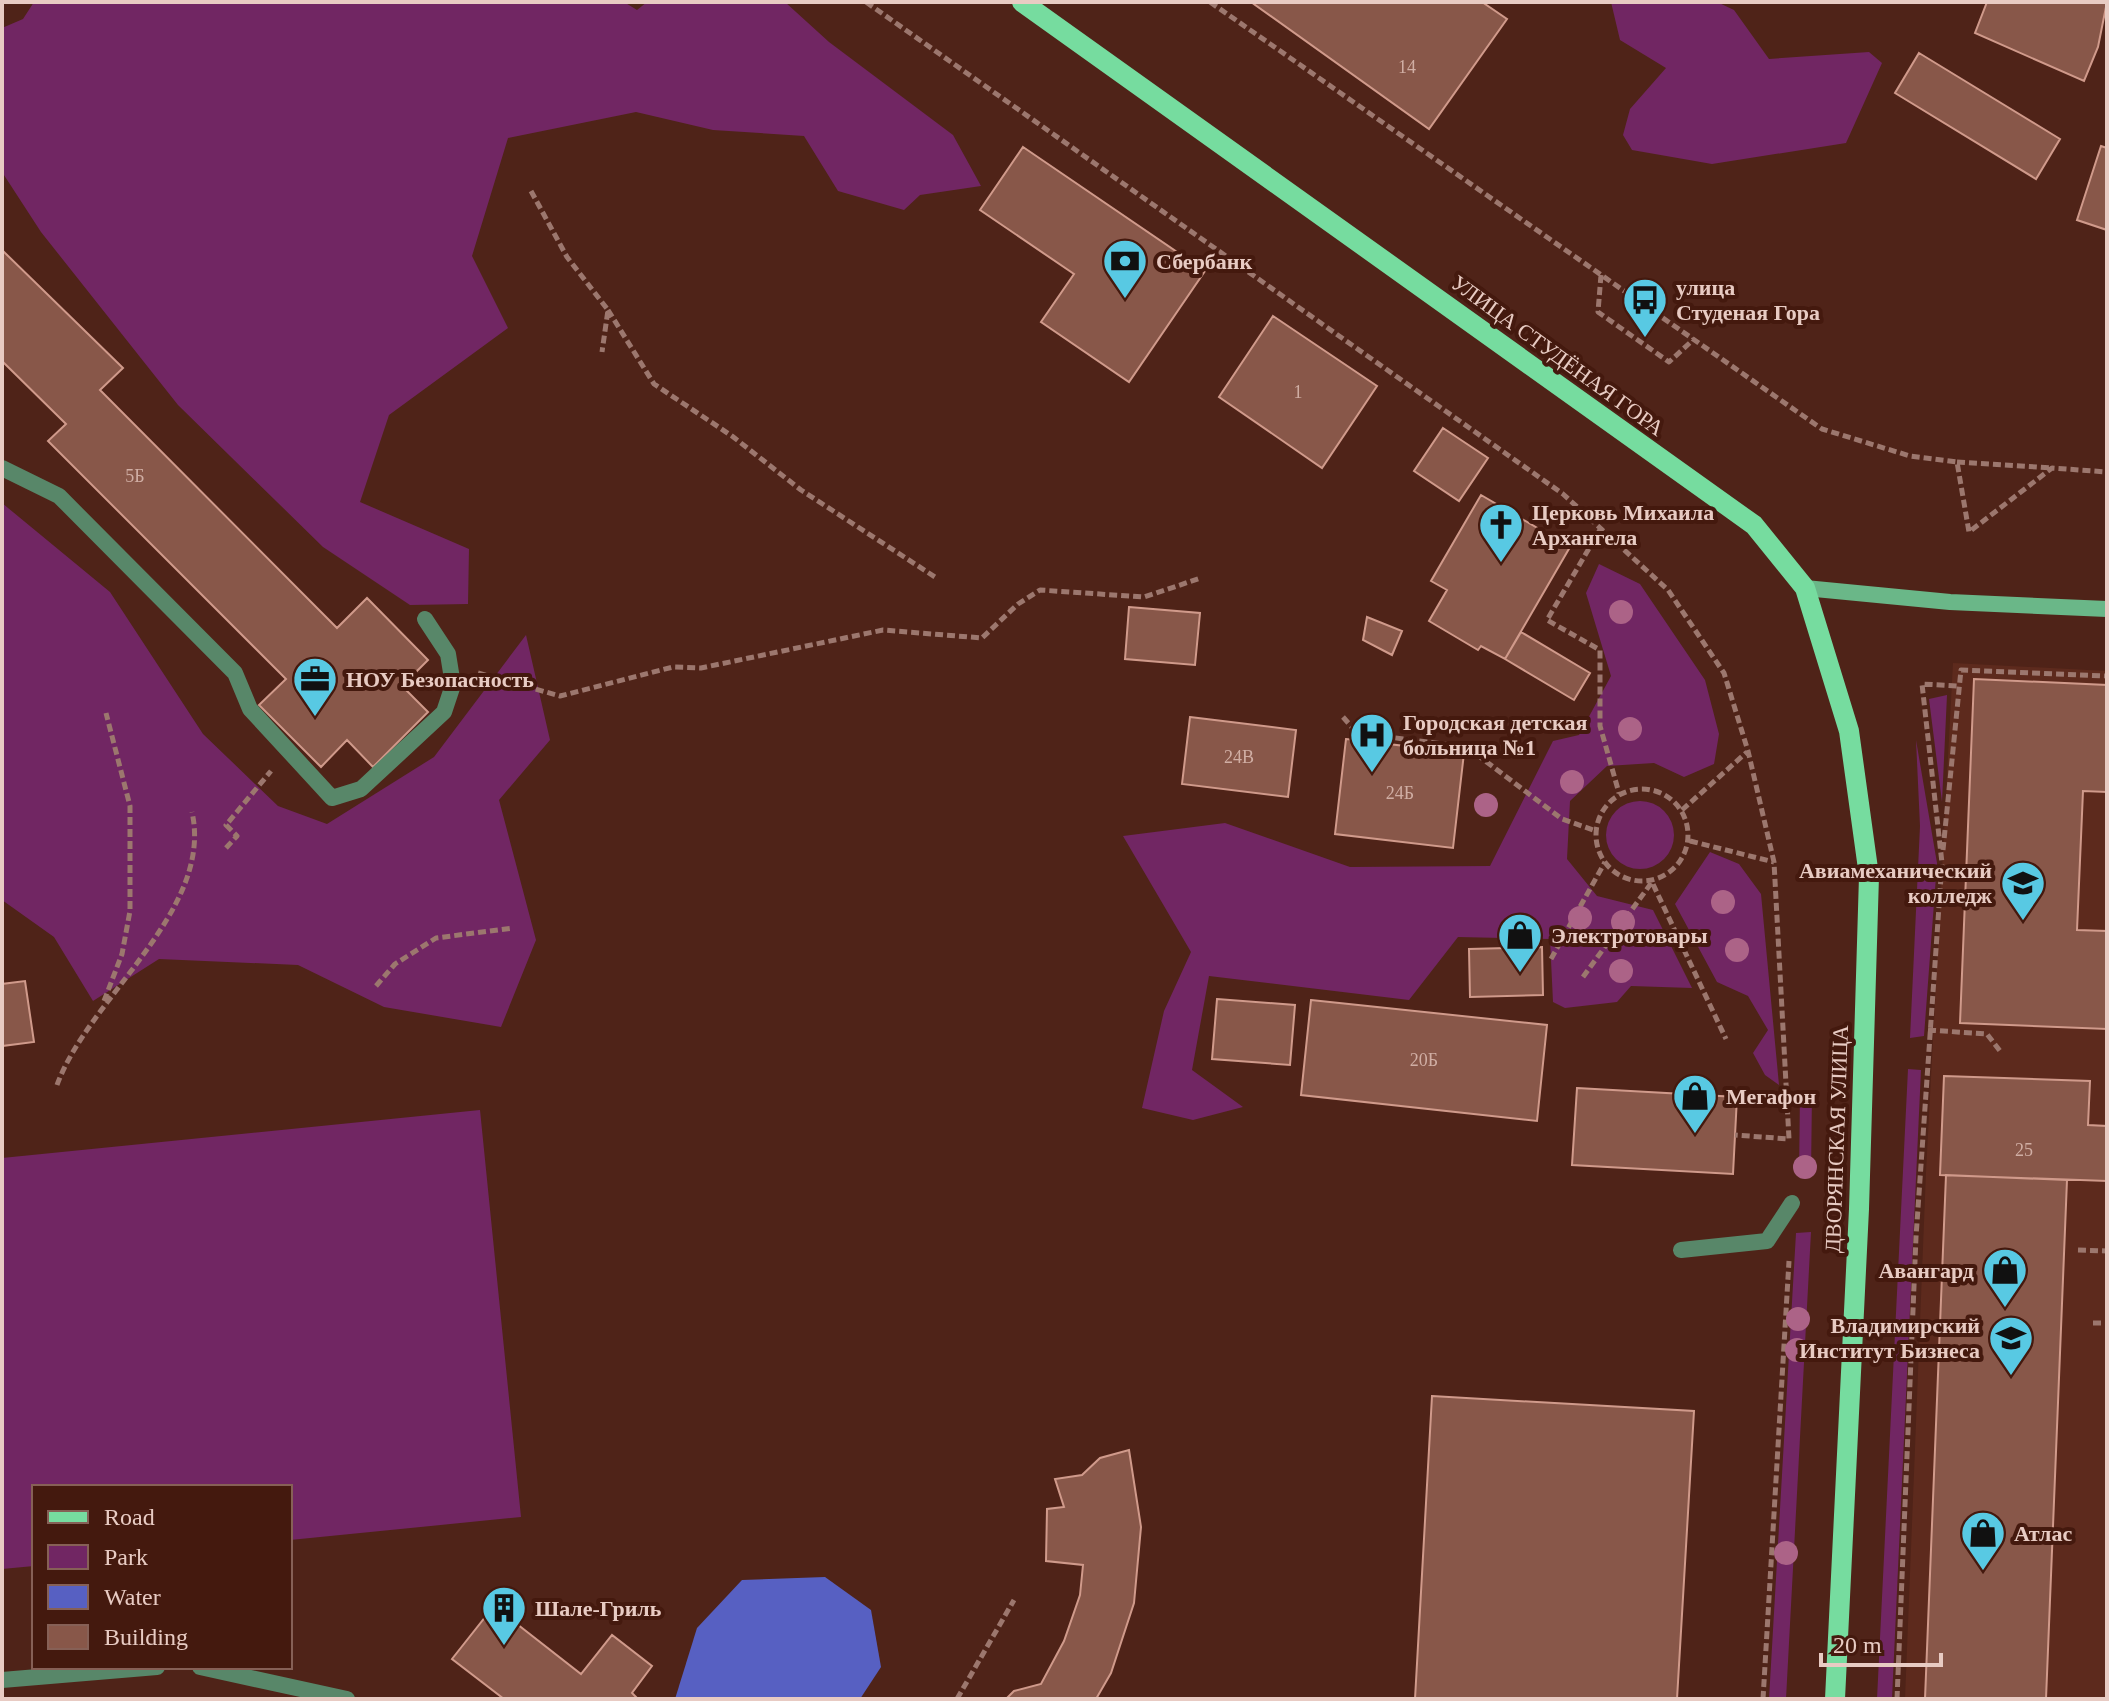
<svg xmlns="http://www.w3.org/2000/svg" width="2109" height="1701" viewBox="0 0 2109 1701" font-family="'Times New Roman',serif">
	<rect width="100%" height="100%" fill="#4f2318"/>
	<path fill="#5d2a1d" d="M1953 663 2107 671V1699H1905L1926 1172Z"/>
	<path fill="#712663" d="M34 2H624L637 10 647 2H785L829 42 953 135 981 186 920 195 904 210 838 191 804 136 713 130 636 112 508 138 472 256 508 328 389 415 360 502 469 549 468 604 410 605 323 547 178 405 41 232 2 172V28L23 19Z
		M1611 2H1717L1734 10 1769 59 1869 52 1882 63 1846 143 1712 164 1632 150 1623 135 1630 109 1666 68 1620 40Z
		M2 503 110 592 203 734 278 806 327 824 434 757 526 635 550 740 499 800 536 940 501 1027 384 1007 298 965 159 959 93 1001 54 937 2 900Z
		M1599 564 1640 584 1705 680 1719 734 1714 764 1684 777 1654 763 1607 766 1570 801 1567 859 1597 896 1653 910 1692 988 1631 986 1617 1002 1565 1008 1553 1002 1550 939 1458 937 1409 1000 1209 976 1192 1070 1243 1107 1193 1120 1142 1108 1164 1011 1191 952 1123 836 1225 823 1350 867 1490 866 1553 741 1579 735 1611 676 1586 593Z
		M1947 695 1942 802 1929 699Z
		M1916 740 1937 863 1924 1036 1910 1038 1920 826Z
		M1606 835a34 34 0 1 1 68 0a34 34 0 1 1-68 0Z
		M1710 852 1739 864 1761 894 1779 1085 1765 1075 1753 1053 1768 1030 1748 996 1717 982 1675 904Z
		M1908 1069 1921 1070 1892 1699H1877Z
		M1800 1093H1812L1811 1175H1799Z
		M480 1110 521 1517 290 1540V1487H34V1566L2 1569V1158Z
		M1811 1232 1786 1699H1769L1796 1233Z"/>
	<path fill="#5760c2" d="M825 1577 871 1610 881 1667 860 1699H675L697 1628 742 1580Z"/>
	<path fill="#885749" stroke="#d09a8b" stroke-width="2" d="M1251 2H1482L1507 19 1429 129Z
		M1987 2H2107L2098 47 2084 81 1975 33Z
		M1919 53 2060 139 2036 179 1895 93Z
		M2101 146 2107 148V230L2077 220Z
		M1023 147 1205 271 1129 382 1041 322 1074 274 980 210Z
		M2 250 123 368 100 390 337 628 367 598 428 660 402 686 428 712 373 767 347 740 321 767 259 705 286 679 48 441 66 424 2 361Z
		M1273 316 1377 386 1322 468 1219 397Z
		M1443 428 1488 458 1459 501 1414 471Z
		M1481 495 1570 547 1505 659 1481 646 1478 650 1429 621 1447 590 1431 581Z
		M1129 607 1200 613 1195 665 1125 659Z
		M1367 617 1402 631 1392 655 1363 640Z
		M1521 632 1590 673 1574 700 1505 659Z
		M1974 679 2107 685V792L2083 791 2077 930 2107 931V1029L1960 1023Z
		M1190 717 1296 730 1288 797 1182 784Z
		M1346 739 1464 753 1453 848 1335 834Z
		M1542 947 1543 995 1470 997 1469 949Z
		M25 981 34 1042 2 1046V984Z
		M1217 999 1295 1005 1290 1065 1212 1059Z
		M1311 1000 1547 1025 1537 1121 1301 1095Z
		M1944 1076 2090 1081 2088 1125 2107 1126V1181L1940 1175Z
		M1577 1088 1737 1097 1733 1174 1572 1165Z
		M1946 1175 2067 1180 2046 1699H1925Z
		M1432 1396 1694 1411 1677 1699H1415Z
		M1129 1450 1141 1527 1134 1603 1111 1673 1096 1699H1006L1014 1691 1041 1684 1064 1641 1080 1595 1083 1565 1046 1561 1047 1509 1064 1507 1055 1479 1082 1475 1100 1458Z
		M494 1606 581 1674 612 1635 652 1666 632 1693 638 1699H504L452 1659Z"/>
	<g fill="none" stroke-linecap="round" stroke-linejoin="round">
		<path stroke="#9c776e" stroke-width="5" stroke-dasharray="8 4" stroke-linecap="butt" d="M866 2 1563 494 1668 590 1724 673 1748 751 1774 862 1789 1139 1735 1135
			M1210 2 1822 429 1910 456 1957 462 1969 532 2052 468 2107 472
			M531 191 567 257 608 310 602 352
			M1601 275 1598 312 1669 362 1694 339
			M608 310 654 384 732 436 801 490 935 577
			M1957 462 2052 468
			M1601 528 1547 620 1600 650V726L1619 793
			M478 673 560 696 673 667 701 668 883 630 982 638 1018 604 1040 590 1144 597 1201 578
			M1343 717 1357 733 1467 747 1562 819 1596 831
			M1596 835a46 46 0 1 1 92 0a46 46 0 1 1-92 0Z
			M1682 810 1747 752
			M1690 841 1774 862
			M226 848 237 836 226 825 271 771
			M1943 850 1961 670 2107 676
			M1551 959 1605 862
			M1583 977 1652 882 1726 1039
			M376 986 395 964 436 938 513 928
			M104 1001 122 954 130 911V806L106 713
			M1928 1030 1987 1034 2000 1051
			M57 1085C89 997 214 911 192 812
			M2078 1250 2107 1251
			M2093 1323H2107
			M957 1699 1014 1600
			M1763 1699 1789 1261
			M1897 1699 1916 1237 1942 863 1922 684 1958 686"/>
		<path stroke="#588769" stroke-width="16" d="M2 468 59 496 235 673 250 709 332 798 361 789 444 712 453 685 448 654 425 619
			M1681 1250 1767 1241 1792 1203
			M200 1667 347 1699
			M2 1680 157 1667"/>
		<path stroke="#6ab788" stroke-width="16" d="M1805 588 1950 602 2107 609"/>
		<path stroke="#76dc9f" stroke-width="20" d="M1022 2 1754 525 1805 588 1849 731 1869 876 1859 1209 1835 1699"/>
	</g>
	<g fill="#ac6387">
		<circle cx="1621" cy="612" r="12"/>
		<circle cx="1630" cy="729" r="12"/>
		<circle cx="1572" cy="782" r="12"/>
		<circle cx="1486" cy="805" r="12"/>
		<circle cx="1723" cy="902" r="12"/>
		<circle cx="1580" cy="918" r="12"/>
		<circle cx="1623" cy="922" r="12"/>
		<circle cx="1737" cy="950" r="12"/>
		<circle cx="1621" cy="971" r="12"/>
		<circle cx="1805" cy="1167" r="12"/>
		<circle cx="1798" cy="1319" r="12"/>
		<circle cx="1797" cy="1350" r="12"/>
		<circle cx="1786" cy="1553" r="12"/>
	</g>
	<defs>
		<g id="bank-pin" transform="scale(2.3)"><path d="M0 17L-7.5 6A9.5 9.5 0 1 1 7.5 6Z" fill="#58c9e3" stroke="#44190e"/><path d="M-6-4H6V4H-6ZM0-2.3a2.3 2.3 0 1 0 0 4.6a2.3 2.3 0 1 0 0-4.6Z" fill="#111"/></g>
		<g id="bus-pin" transform="scale(2.3)"><path d="M0 17L-7.5 6A9.5 9.5 0 1 1 7.5 6Z" fill="#58c9e3" stroke="#44190e"/><path d="M-5-6H5V4H4V6H2V4H-2V6H-4V4H-5ZM-3.5-4V0h7V-4ZM-3.5 1.2v1.5H-2V1.2ZM2 1.2v1.5H3.5V1.2Z" fill="#111"/></g>
		<g id="church-pin" transform="scale(2.3)"><path d="M0 17L-7.5 6A9.5 9.5 0 1 1 7.5 6Z" fill="#58c9e3" stroke="#44190e"/><path d="M-1.2-6h2.4v3.5h3.3v2.4h-3.3V6h-2.4V-.1h-3.3v-2.4h3.3Z" fill="#111"/></g>
		<g id="office-pin" transform="scale(2.3)"><path d="M0 17L-7.5 6A9.5 9.5 0 1 1 7.5 6Z" fill="#58c9e3" stroke="#44190e"/><path d="M-6-3h4V-5.5h4V-3h4V5H-6ZM-1-4.5V-3h2v-1.5ZM-6 0V1H6V0Z" fill="#111"/></g>
		<g id="hospital-pin" transform="scale(2.3)"><path d="M0 17L-7.5 6A9.5 9.5 0 1 1 7.5 6Z" fill="#58c9e3" stroke="#44190e"/><path d="M-5-5h3v3.5h4V-5h3V5h-3V1.5h-4V5h-3Z" fill="#111"/></g>
		<g id="university-pin" transform="scale(2.3)"><path d="M0 17L-7.5 6A9.5 9.5 0 1 1 7.5 6Z" fill="#58c9e3" stroke="#44190e"/><path d="M0-5L7-2L0 1L-7-2ZM-4 1L0 2.5L4 1V4Q0 6-4 4Z" fill="#111"/></g>
		<g id="shop-pin" transform="scale(2.3)"><path d="M0 17L-7.5 6A9.5 9.5 0 1 1 7.5 6Z" fill="#58c9e3" stroke="#44190e"/><path d="M-5-2.5h2.3a2.7 3.5 0 0 1 5.4 0H5L5.5 6h-11ZM-1.5-2.5h3a1.5 2.3 0 0 0-3 0Z" fill="#111"/></g>
		<g id="building-pin" transform="scale(2.3)"><path d="M0 17L-7.5 6A9.5 9.5 0 1 1 7.5 6Z" fill="#58c9e3" stroke="#44190e"/><path d="M-4-6H4V6H1V3H-1V6H-4ZM-2.5-4.3h1.7v1.8h-1.7ZM.8-4.3h1.7v1.8H.8ZM-2.5-1h1.7V.8h-1.7ZM.8-1h1.7V.8H.8Z" fill="#111"/></g>
	</defs>
	<g fill-rule="evenodd">
		<use href="#bank-pin" x="1125" y="261"/>
		<use href="#bus-pin" x="1645" y="300"/>
		<use href="#church-pin" x="1501" y="525"/>
		<use href="#office-pin" x="315" y="679"/>
		<use href="#hospital-pin" x="1372" y="735"/>
		<use href="#university-pin" x="2023" y="883"/>
		<use href="#shop-pin" x="1520" y="935"/>
		<use href="#shop-pin" x="1695" y="1096"/>
		<use href="#shop-pin" x="2005" y="1270"/>
		<use href="#university-pin" x="2011" y="1338"/>
		<use href="#shop-pin" x="1983" y="1533"/>
		<use href="#building-pin" x="504" y="1608"/>
	</g>
	<g text-anchor="middle" stroke-width="8" stroke-linejoin="round" paint-order="stroke">
		<g font-size="18" fill="#d0aea4">
			<text x="1407" y="73">14</text>
			<text x="1298" y="398">1</text>
			<text x="135" y="482">5Б</text>
			<text x="1239" y="763">24В</text>
			<text x="1400" y="799">24Б</text>
			<text x="1424" y="1066">20Б</text>
			<text x="2024" y="1156">25</text>
		</g>
		<g font-size="22" font-weight="bold" fill="#e8cbc3" stroke="#44190e" text-anchor="start">
			<text x="1156" y="269">Сбербанк</text>
			<text x="1676" y="295">улица<tspan x="1676" dy="25">Студеная Гора</tspan></text>
			<text x="1532" y="520">Церковь Михаила<tspan x="1532" dy="25">Архангела</tspan></text>
			<text x="346" y="687">НОУ Безопасность</text>
			<text x="1403" y="730">Городская детская<tspan x="1403" dy="25">больница №1</tspan></text>
			<text x="1992" y="878" text-anchor="end">Авиамеханический<tspan x="1992" dy="25">колледж</tspan></text>
			<text x="1551" y="943">Электротовары</text>
			<text x="1726" y="1104">Мегафон</text>
			<text x="1974" y="1278" text-anchor="end">Авангард</text>
			<text x="1980" y="1333" text-anchor="end">Владимирский<tspan x="1980" dy="25">Институт Бизнеса</tspan></text>
			<text x="2014" y="1541">Атлас</text>
			<text x="535" y="1616">Шале-Гриль</text>
		</g>
		<g font-size="22" fill="#e8cbc3" stroke="#44190e">
			<text transform="translate(1558 355) rotate(36)" y="8">УЛИЦА СТУДЁНАЯ ГОРА</text>
			<text transform="translate(1836 1139) rotate(-88)" y="8">ДВОРЯНСКАЯ УЛИЦА</text>
		</g>
	</g>
	<rect width="2109" height="1701" fill="none" stroke="#e8cbc3" stroke-width="8"/>
	<rect x="32" y="1485" width="260" height="184" fill="#44190e" stroke="#866056" stroke-width="2"/>
	<rect x="48" y="1511" width="40" height="12" fill="#76dc9f" stroke="#866056" stroke-width="2"/>
	<text x="104" y="1525" font-size="24" fill="#e8cbc3">Road</text>
	<rect x="48" y="1545" width="40" height="24" fill="#712663" stroke="#866056" stroke-width="2"/>
	<text x="104" y="1565" font-size="24" fill="#e8cbc3">Park</text>
	<rect x="48" y="1585" width="40" height="24" fill="#5760c2" stroke="#866056" stroke-width="2"/>
	<text x="104" y="1605" font-size="24" fill="#e8cbc3">Water</text>
	<rect x="48" y="1625" width="40" height="24" fill="#885749" stroke="#866056" stroke-width="2"/>
	<text x="104" y="1645" font-size="24" fill="#e8cbc3">Building</text>
	<path d="M1821 1653v12h120v-12" fill="none" stroke="#e8cbc3" stroke-width="4"/>
	<text x="1833" y="1653" font-size="24" fill="#e8cbc3" stroke="#44190e" stroke-width="6" paint-order="stroke">20 m</text>
</svg>
